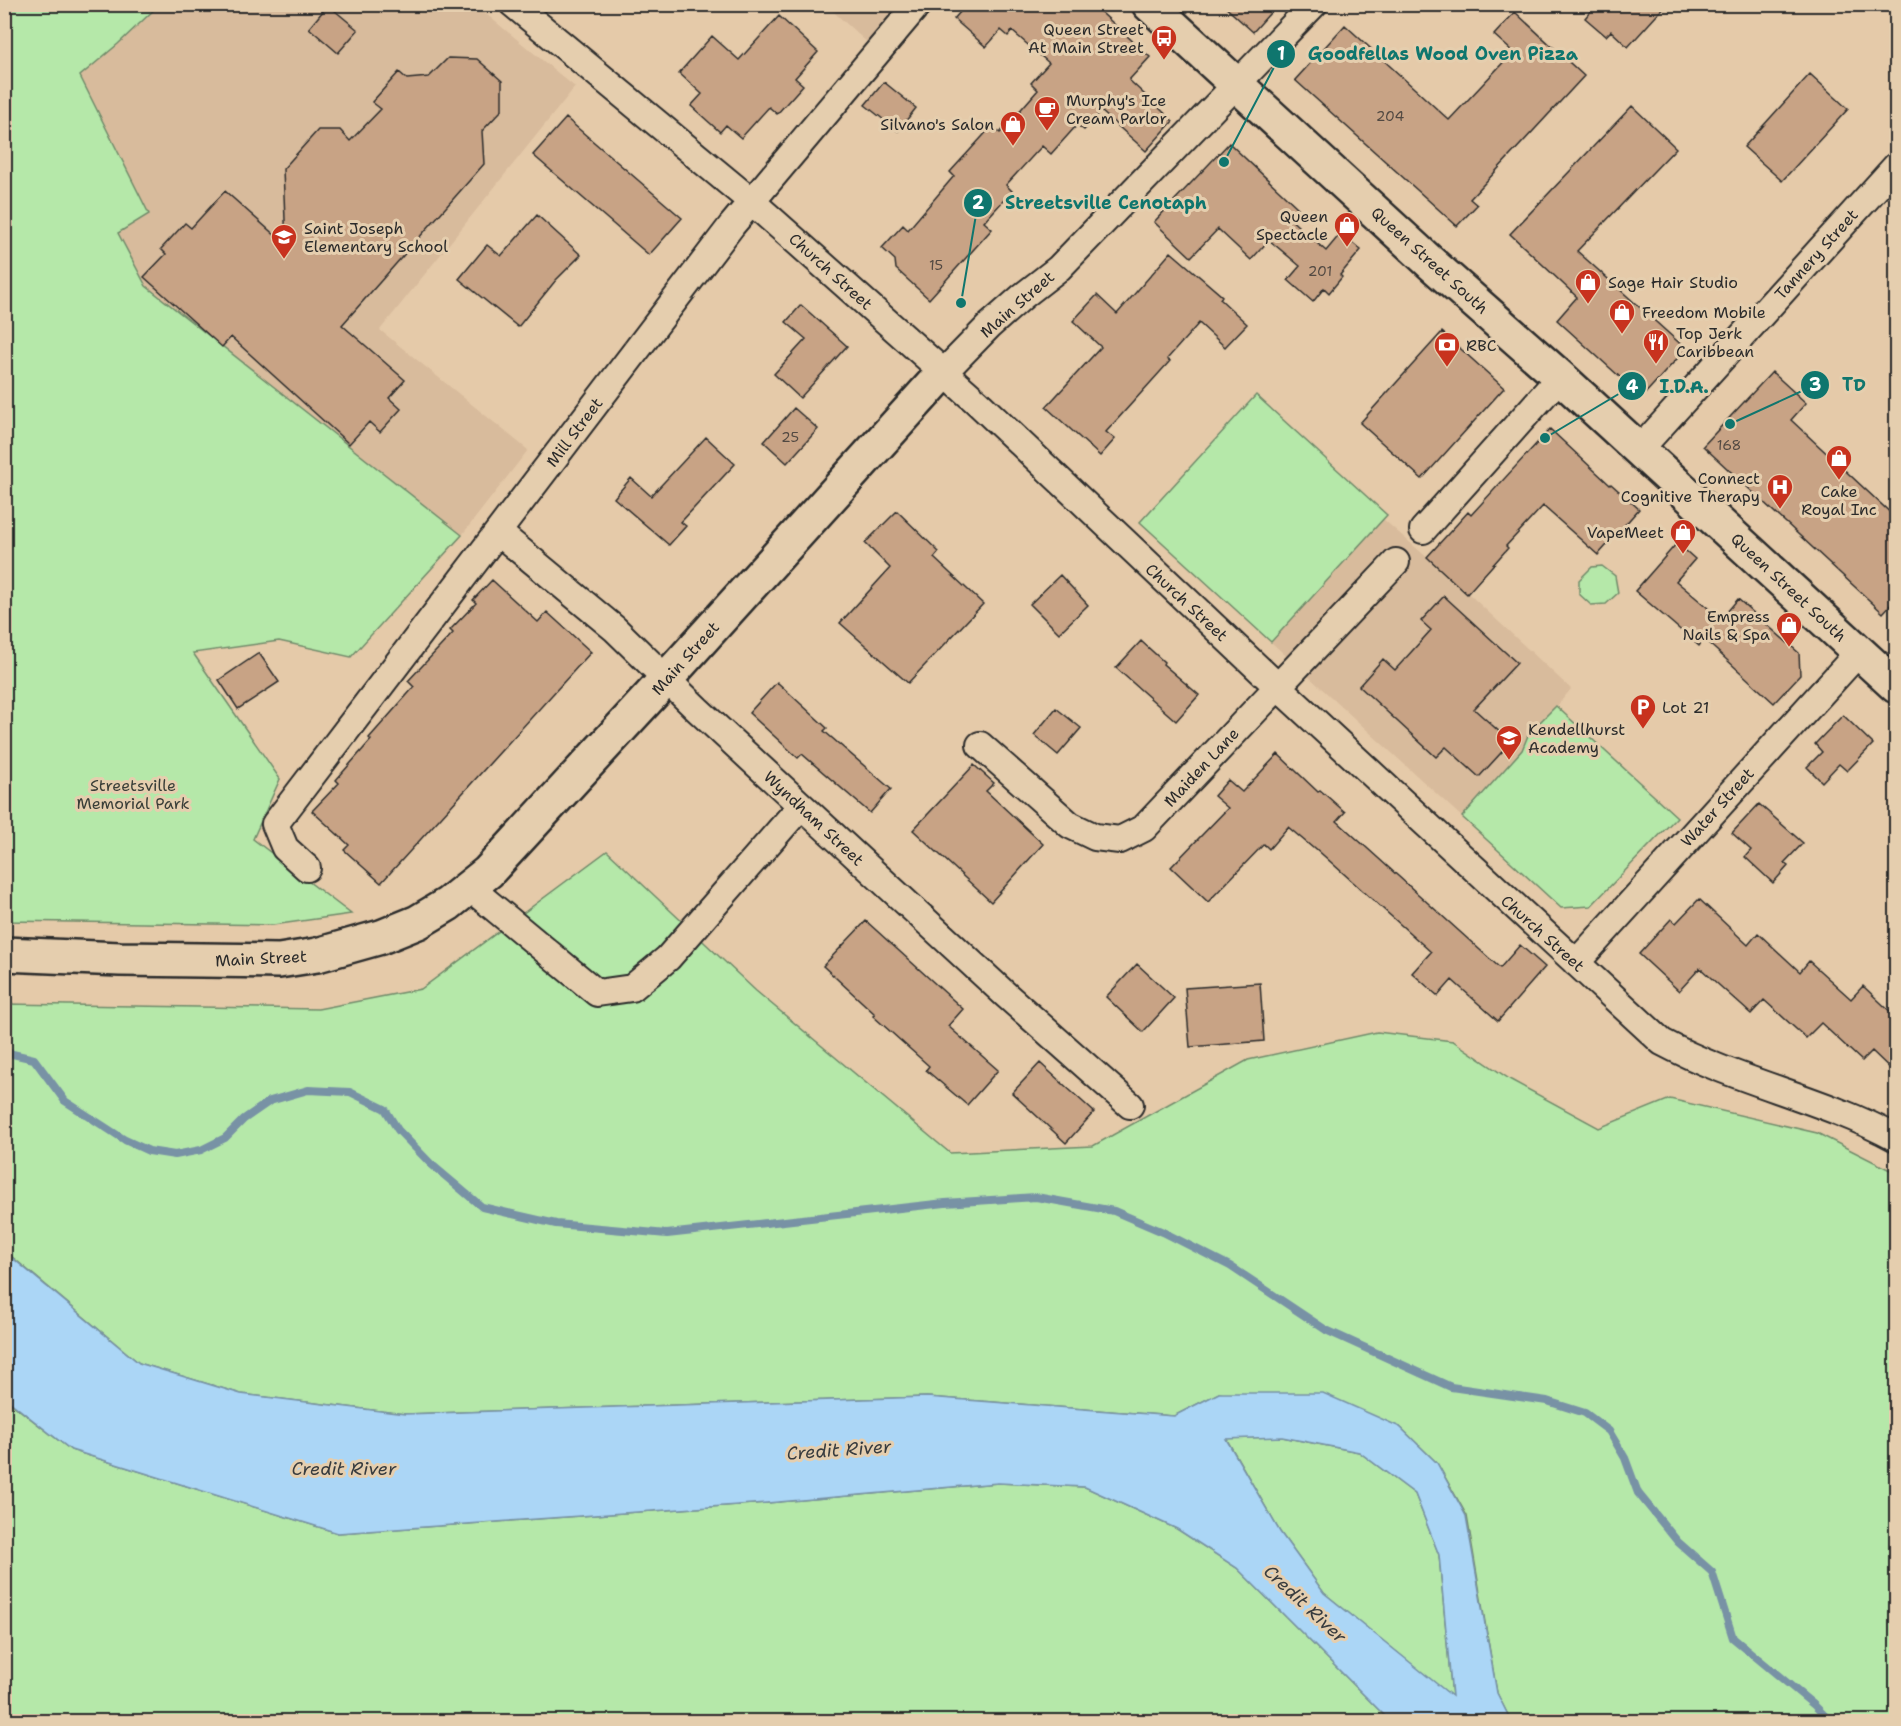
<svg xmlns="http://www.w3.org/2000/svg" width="1901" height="1726" viewBox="0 0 1901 1726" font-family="'Shantell Sans',sans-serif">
	<rect width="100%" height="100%" fill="#e5caa9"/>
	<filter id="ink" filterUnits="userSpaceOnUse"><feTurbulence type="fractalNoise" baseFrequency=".0167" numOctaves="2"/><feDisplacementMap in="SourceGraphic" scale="12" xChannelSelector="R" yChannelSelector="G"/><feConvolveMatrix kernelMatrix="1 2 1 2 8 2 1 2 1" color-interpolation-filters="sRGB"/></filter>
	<g filter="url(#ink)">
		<path fill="#d8bb9c" d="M45 5H475L575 87 380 330 528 450 462 535 146 286 118 233 149 213Z
			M826 5H906L870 45Z
			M1383 519 1470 595 1571 689 1557 706 1677 817 1591 906 1561 908 1271 642Z"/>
		<path fill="#b5e8a9" stroke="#708a6a" stroke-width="1.5" d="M5 5H159L118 44 80 76 149 214 118 233 146 286 462 535 351 657 279 641 193 653 280 779 253 839 351 914 273 925 5 921Z
			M1256 395 1387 515 1271 642 1140 522Z
			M1602 566 1615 576 1618 593 1606 604 1591 605 1579 594V580L1592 567Z
			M1556 706 1677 817 1591 906 1561 908 1462 817 1522 750 1529 733Z
			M607 851 756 991 950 1153 1093 1146 1248 1060 1377 1032 1453 1041 1511 1080 1599 1128 1670 1099 1817 1133 1896 1173V1721H1511L1497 1693 1467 1516 1437 1463 1400 1427 1219 1393 1174 1416 927 1397 405 1414 241 1394 139 1363 5 1251V1004L318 1009 421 989Z
			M4 1398 71 1450 338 1533 767 1503 998 1483 1085 1487 1177 1529 1237 1568 1390 1721H5Z
			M1282 1437 1359 1452 1415 1494 1439 1555 1452 1697 1324 1593 1280 1532 1226 1438Z"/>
		<path fill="#abd6f6" stroke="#7892a5" stroke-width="1.5" fill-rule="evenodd" d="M4 1251 139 1363 241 1394 405 1414 927 1397 1174 1416 1219 1393H1323L1400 1427 1437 1463 1466 1516 1497 1693 1511 1721H1390L1237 1568 1177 1529 1085 1487 998 1483 767 1503 338 1533 71 1450 5 1398ZM1282 1437 1359 1452 1415 1494 1439 1555 1452 1696 1324 1593 1280 1532 1226 1439Z"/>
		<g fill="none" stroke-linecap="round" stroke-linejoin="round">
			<path stroke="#7892a5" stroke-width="8" d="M4 1052 34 1059 65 1101 125 1140 149 1151 175 1155 201 1150 225 1138 244 1119 270 1101 308 1090 350 1092 385 1109 398 1130 431 1164 482 1207 556 1224 667 1234 945 1203 1036 1197 1114 1211 1163 1232 1230 1266 1326 1330 1451 1387 1547 1401 1585 1413 1609 1431 1625 1458 1638 1493 1678 1542 1712 1572 1733 1638 1814 1705 1831 1722"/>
		</g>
		<path fill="#c8a385" stroke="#2b2b2b" stroke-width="1.5" d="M967 4H1092L1150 57 1129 80 1173 121 1146 151 1101 111 1084 130 1077 125 1051 154 1042 146 1006 185 1012 191 984 222 992 229 929 299 896 269 895 260 882 248 903 225 908 230 954 176 950 172 992 126 1000 133 1038 90 1031 83 1049 63 1012 31 1008 36 1001 30 986 47 954 19Z
			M1222 4H1278L1253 32Z
			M1597 4H1667L1628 47 1611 31 1606 36 1585 18Z
			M328 5 358 30 338 53 309 28Z
			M1515 12 1584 76 1470 199 1477 205 1457 226 1295 80 1345 25 1449 120 1513 52 1494 35Z
			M779 16 818 52 795 78 803 85 777 114 769 107 741 138 726 125 720 132 691 106 702 94 679 73 712 36 739 60Z
			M448 58 477 59 502 81V110L482 131 484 164 342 325 405 380 389 398 401 409 380 432 369 422 349 444 231 337 222 347 144 277 166 254 161 249 185 223 191 228 225 191 286 245 283 169 318 130H340L350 141 381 109 372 102 399 72 407 79 429 77Z
			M1810 74 1848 109 1782 181 1744 147Z
			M884 82 916 108 898 131 865 105Z
			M1632 106 1676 148 1577 251 1686 349 1642 397 1557 320 1577 297 1510 234Z
			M566 118 682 218 649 255 533 155Z
			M1229 143 1298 208 1289 218 1326 251 1341 233 1361 250 1340 275 1342 277 1329 293 1324 288 1313 302 1288 280 1300 266 1269 240 1251 260 1218 229 1191 257 1154 222Z
			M537 215 581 255 556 280 518 327 459 279 487 245 501 256Z
			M1171 252 1222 296 1220 299 1247 324 1225 347 1199 323 1167 359 1170 361 1106 432 1115 439 1100 456 1046 407 1101 347 1073 321 1097 295 1117 314Z
			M801 305 847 346 800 398 774 374 806 339 786 322Z
			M1442 332 1504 388 1422 479 1360 423Z
			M1772 372 1806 403 1791 420 1896 518V599L1883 613 1703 446Z
			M794 408 818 429 787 463 764 442Z
			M1550 429 1610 485 1611 484 1639 509 1598 555 1543 506 1506 546 1508 548 1467 594 1427 557 1468 512 1471 515Z
			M706 437 735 464 681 522 686 526 669 545 614 498 631 478 651 496Z
			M897 511 939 552 934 558 983 604 908 683 840 623 890 568 865 543Z
			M1677 543 1695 559 1676 581 1721 619 1738 599 1799 653 1800 675 1774 703 1704 639 1699 646 1635 591Z
			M1060 575 1088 605 1059 633 1030 604Z
			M492 580 538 622 547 612 591 652 381 883 344 850 349 845 312 811 339 783 336 780 371 740 369 738 414 687 408 681 453 633 450 630 476 603 473 600Z
			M1444 596 1517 663 1474 709 1511 742 1479 777 1446 747 1436 757 1359 686 1383 659 1395 670 1431 630 1421 621Z
			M1141 641 1164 662 1163 664 1199 695 1176 721 1116 668Z
			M259 653 279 682 238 709 219 680Z
			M777 682 827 728 824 731 891 789 870 813 802 754 798 758 749 713Z
			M1056 708 1081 728 1058 755 1034 735Z
			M1843 715 1873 744 1847 771 1839 764 1822 782 1807 767 1822 752 1815 744Z
			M1278 754 1318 792 1320 790 1345 812 1337 821 1500 968 1520 945 1545 967 1498 1021 1452 980 1438 996 1412 973 1431 952 1314 847 1313 848 1288 827 1269 849 1264 844 1208 902 1171 867 1228 808 1214 796 1228 780 1242 792Z
			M974 765 994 783 986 791 1043 844 991 902 913 830Z
			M1759 804 1803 843 1784 863 1788 866 1773 883 1745 857 1751 850 1732 833Z
			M1699 899 1748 945 1758 933 1800 972 1809 961 1851 999 1863 986 1896 1017V1074L1872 1051 1862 1061 1821 1023 1806 1038 1764 1000 1751 1014 1700 968 1679 991 1639 954 1671 919 1676 923Z
			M866 921 963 1009 948 1026 998 1070 967 1105 926 1070 929 1066 873 1016 875 1014 823 966Z
			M1137 964 1174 998 1143 1032 1106 997Z
			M1260 983 1264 1041 1190 1047 1185 988Z
			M1040 1063 1094 1112 1066 1143 1012 1093Z"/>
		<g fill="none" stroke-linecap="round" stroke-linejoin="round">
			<g stroke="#2b2b2b" stroke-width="30">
				<path id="street" d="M513 4 751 201 976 401 1277 686 1662 1042C1737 1082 1822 1098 1896 1138
					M943 373 989 326 1023 296 1059 268 1314 4
					M1639 450 1896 166
					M1423 530 1560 377
					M498 532 615 629 697 709 1006 995 1130 1105
					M980 745 1070 825 1095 837 1120 840 1144 828 1396 562
					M307 868 285 848 275 824 732 225 918 4
					M469 887 597 993 632 988 668 958 801 806
					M1576 963 1859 652"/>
			</g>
			<g stroke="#2b2b2b" stroke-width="38">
				<path id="secondary" d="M1149 4 1432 264 1560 377 1896 686
					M4 954 120 959 279 961 317 955 381 937 418 922 448 904 488 872 666 679 943 373"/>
			</g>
			<use href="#street" stroke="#e5ceae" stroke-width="26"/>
			<use href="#secondary" stroke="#e5ceae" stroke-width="33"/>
		</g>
	</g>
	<defs>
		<g id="bus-pin" transform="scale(1.35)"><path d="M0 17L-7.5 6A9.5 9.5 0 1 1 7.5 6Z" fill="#c8321e" stroke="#e5ceae"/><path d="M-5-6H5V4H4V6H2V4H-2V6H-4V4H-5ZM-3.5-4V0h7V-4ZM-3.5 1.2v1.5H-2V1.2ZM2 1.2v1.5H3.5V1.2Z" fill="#fff"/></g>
		<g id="cafe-pin" transform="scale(1.35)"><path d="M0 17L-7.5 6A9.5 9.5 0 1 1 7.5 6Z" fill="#c8321e" stroke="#e5ceae"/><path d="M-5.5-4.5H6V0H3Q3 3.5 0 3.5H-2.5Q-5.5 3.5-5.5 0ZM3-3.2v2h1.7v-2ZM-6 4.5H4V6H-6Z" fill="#fff"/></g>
		<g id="shop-pin" transform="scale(1.35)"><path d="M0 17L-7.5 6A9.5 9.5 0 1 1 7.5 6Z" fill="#c8321e" stroke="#e5ceae"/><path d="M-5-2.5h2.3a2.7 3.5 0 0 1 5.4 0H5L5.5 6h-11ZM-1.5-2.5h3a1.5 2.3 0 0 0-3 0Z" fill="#fff"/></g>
		<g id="school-pin" transform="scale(1.35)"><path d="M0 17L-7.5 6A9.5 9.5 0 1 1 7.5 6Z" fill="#c8321e" stroke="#e5ceae"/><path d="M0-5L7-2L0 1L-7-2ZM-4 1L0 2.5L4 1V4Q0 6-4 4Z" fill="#fff"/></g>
		<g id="restaurant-pin" transform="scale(1.35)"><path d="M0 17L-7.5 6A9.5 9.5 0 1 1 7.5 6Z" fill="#c8321e" stroke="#e5ceae"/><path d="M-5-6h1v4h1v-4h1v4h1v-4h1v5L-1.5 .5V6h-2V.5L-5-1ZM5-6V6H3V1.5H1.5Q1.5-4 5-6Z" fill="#fff"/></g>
		<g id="bank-pin" transform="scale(1.35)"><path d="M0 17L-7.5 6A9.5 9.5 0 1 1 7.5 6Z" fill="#c8321e" stroke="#e5ceae"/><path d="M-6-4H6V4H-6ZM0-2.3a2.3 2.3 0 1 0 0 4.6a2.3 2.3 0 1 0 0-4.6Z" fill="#fff"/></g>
		<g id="hospital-pin" transform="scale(1.35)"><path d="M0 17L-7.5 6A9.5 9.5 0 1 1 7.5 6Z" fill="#c8321e" stroke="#e5ceae"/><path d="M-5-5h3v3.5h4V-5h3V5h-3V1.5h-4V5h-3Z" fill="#fff"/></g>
		<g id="parking-pin" transform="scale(1.35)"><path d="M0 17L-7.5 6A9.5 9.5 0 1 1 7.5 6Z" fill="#c8321e" stroke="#e5ceae"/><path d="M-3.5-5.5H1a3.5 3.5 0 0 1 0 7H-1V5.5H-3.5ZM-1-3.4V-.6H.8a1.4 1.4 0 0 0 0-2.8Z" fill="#fff"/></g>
	</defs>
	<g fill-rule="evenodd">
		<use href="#bus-pin" x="1164" y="38"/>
		<use href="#cafe-pin" x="1047" y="109"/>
		<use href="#shop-pin" x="1013" y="124"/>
		<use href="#shop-pin" x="1347" y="225"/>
		<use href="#school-pin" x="284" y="237"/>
		<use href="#shop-pin" x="1588" y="282"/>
		<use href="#shop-pin" x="1622" y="312"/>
		<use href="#restaurant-pin" x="1656" y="342"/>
		<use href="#bank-pin" x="1447" y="345"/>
		<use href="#shop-pin" x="1839" y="458"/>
		<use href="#hospital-pin" x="1780" y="487"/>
		<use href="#shop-pin" x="1683" y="532"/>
		<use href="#shop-pin" x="1789" y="625"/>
		<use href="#parking-pin" x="1643" y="707"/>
		<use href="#school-pin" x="1509" y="738"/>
	</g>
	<g text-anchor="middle" stroke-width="6" stroke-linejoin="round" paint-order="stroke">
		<g font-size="14" fill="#524942">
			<text x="1390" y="121">204</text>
			<text x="936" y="270">15</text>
			<text x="1320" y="276">201</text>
			<text x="790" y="442">25</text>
			<text x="1729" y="450">168</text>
		</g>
		<g font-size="16" fill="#2b2b2b" stroke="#e5ceae" text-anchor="start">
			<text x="1144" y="35" text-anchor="end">Queen Street<tspan x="1144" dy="18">At Main Street</tspan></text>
			<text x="1066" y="106">Murphy's Ice<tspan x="1066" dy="18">Cream Parlor</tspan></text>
			<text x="994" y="130" text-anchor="end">Silvano's Salon</text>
			<text x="1328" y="222" text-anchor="end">Queen<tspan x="1328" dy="18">Spectacle</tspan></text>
			<text x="304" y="234">Saint Joseph<tspan x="304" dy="18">Elementary School</tspan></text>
			<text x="1608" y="288">Sage Hair Studio</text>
			<text x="1642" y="318">Freedom Mobile</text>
			<text x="1676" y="339">Top Jerk<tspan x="1676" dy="18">Caribbean</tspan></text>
			<text x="1466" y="351">RBC</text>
			<text x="1760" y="484" text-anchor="end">Connect<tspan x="1760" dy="18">Cognitive Therapy</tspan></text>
			<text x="1839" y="497" text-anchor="middle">Cake<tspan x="1839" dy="18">Royal Inc</tspan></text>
			<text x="1664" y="538" text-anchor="end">VapeMeet</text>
			<text x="1770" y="622" text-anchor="end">Empress<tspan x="1770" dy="18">Nails &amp; Spa</tspan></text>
			<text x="1662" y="713">Lot 21</text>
			<text x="1528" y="735">Kendellhurst<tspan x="1528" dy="18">Academy</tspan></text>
		</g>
		<g font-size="16" fill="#2b2b2b" stroke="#e5ceae">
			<text transform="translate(1816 254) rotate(-48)" y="6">Tannery Street</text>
			<text transform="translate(1430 260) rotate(42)" y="6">Queen Street South</text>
			<text transform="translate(831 271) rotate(42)" y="6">Church Street</text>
			<text transform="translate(1017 304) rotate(-41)" y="6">Main Street</text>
			<text transform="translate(574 432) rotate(-53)" y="6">Mill Street</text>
			<text transform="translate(1789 587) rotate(43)" y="6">Queen Street South</text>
			<text transform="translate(1187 602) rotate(43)" y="6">Church Street</text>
			<text transform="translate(685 658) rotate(-48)" y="6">Main Street</text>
			<text transform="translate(1201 767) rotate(-47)" y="6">Maiden Lane</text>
			<text transform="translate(1717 807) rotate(-48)" y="6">Water Street</text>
			<text transform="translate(814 818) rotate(43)" y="6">Wyndham Street</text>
			<text transform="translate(1543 933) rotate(42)" y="6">Church Street</text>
			<text transform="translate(261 958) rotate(-3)" y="6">Main Street</text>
		</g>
		<g font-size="16" fill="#393e38" stroke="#e5ceae">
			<text x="133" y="791">Streetsville<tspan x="133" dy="18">Memorial Park</tspan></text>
		</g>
		<g font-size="18" font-style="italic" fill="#383c3f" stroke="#e5ceae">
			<text transform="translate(839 1450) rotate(-4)" y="6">Credit River</text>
			<text x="344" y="1475">Credit River</text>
			<text transform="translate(1305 1604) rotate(43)" y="6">Credit River</text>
		</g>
	</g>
	<path fill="none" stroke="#0f766e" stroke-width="2" d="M1224 162L1281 54M961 303L978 203M1730 424L1815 385M1545 438L1632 386"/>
	<g fill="#0f766e" stroke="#e5ceae" stroke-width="2">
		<circle cx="1224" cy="162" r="6"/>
		<circle cx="961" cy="303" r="6"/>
		<circle cx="1730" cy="424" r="6"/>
		<circle cx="1545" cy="438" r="6"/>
		<circle cx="1281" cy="54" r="15"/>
		<circle cx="978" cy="203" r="15"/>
		<circle cx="1815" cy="385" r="15"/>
		<circle cx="1632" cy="386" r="15"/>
	</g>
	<g font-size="18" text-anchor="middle" font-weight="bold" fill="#fff">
		<text x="1281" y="60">1</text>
		<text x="978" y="209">2</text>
		<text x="1815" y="391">3</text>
		<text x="1632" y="393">4</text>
	</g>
	<g font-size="18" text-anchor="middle" font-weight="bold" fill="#0f766e" stroke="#e5ceae" stroke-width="6" stroke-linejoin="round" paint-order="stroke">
		<text x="1443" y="60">Goodfellas Wood Oven Pizza</text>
		<text x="1106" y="209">Streetsville Cenotaph</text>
		<text x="1854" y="391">TD</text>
		<text x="1684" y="393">I.D.A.</text>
	</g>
	<rect width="1901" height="1726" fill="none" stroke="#e5ceae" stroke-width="24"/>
	<rect x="12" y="12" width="1877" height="1702" fill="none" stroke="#2b2b2b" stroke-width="2" filter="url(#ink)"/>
</svg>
